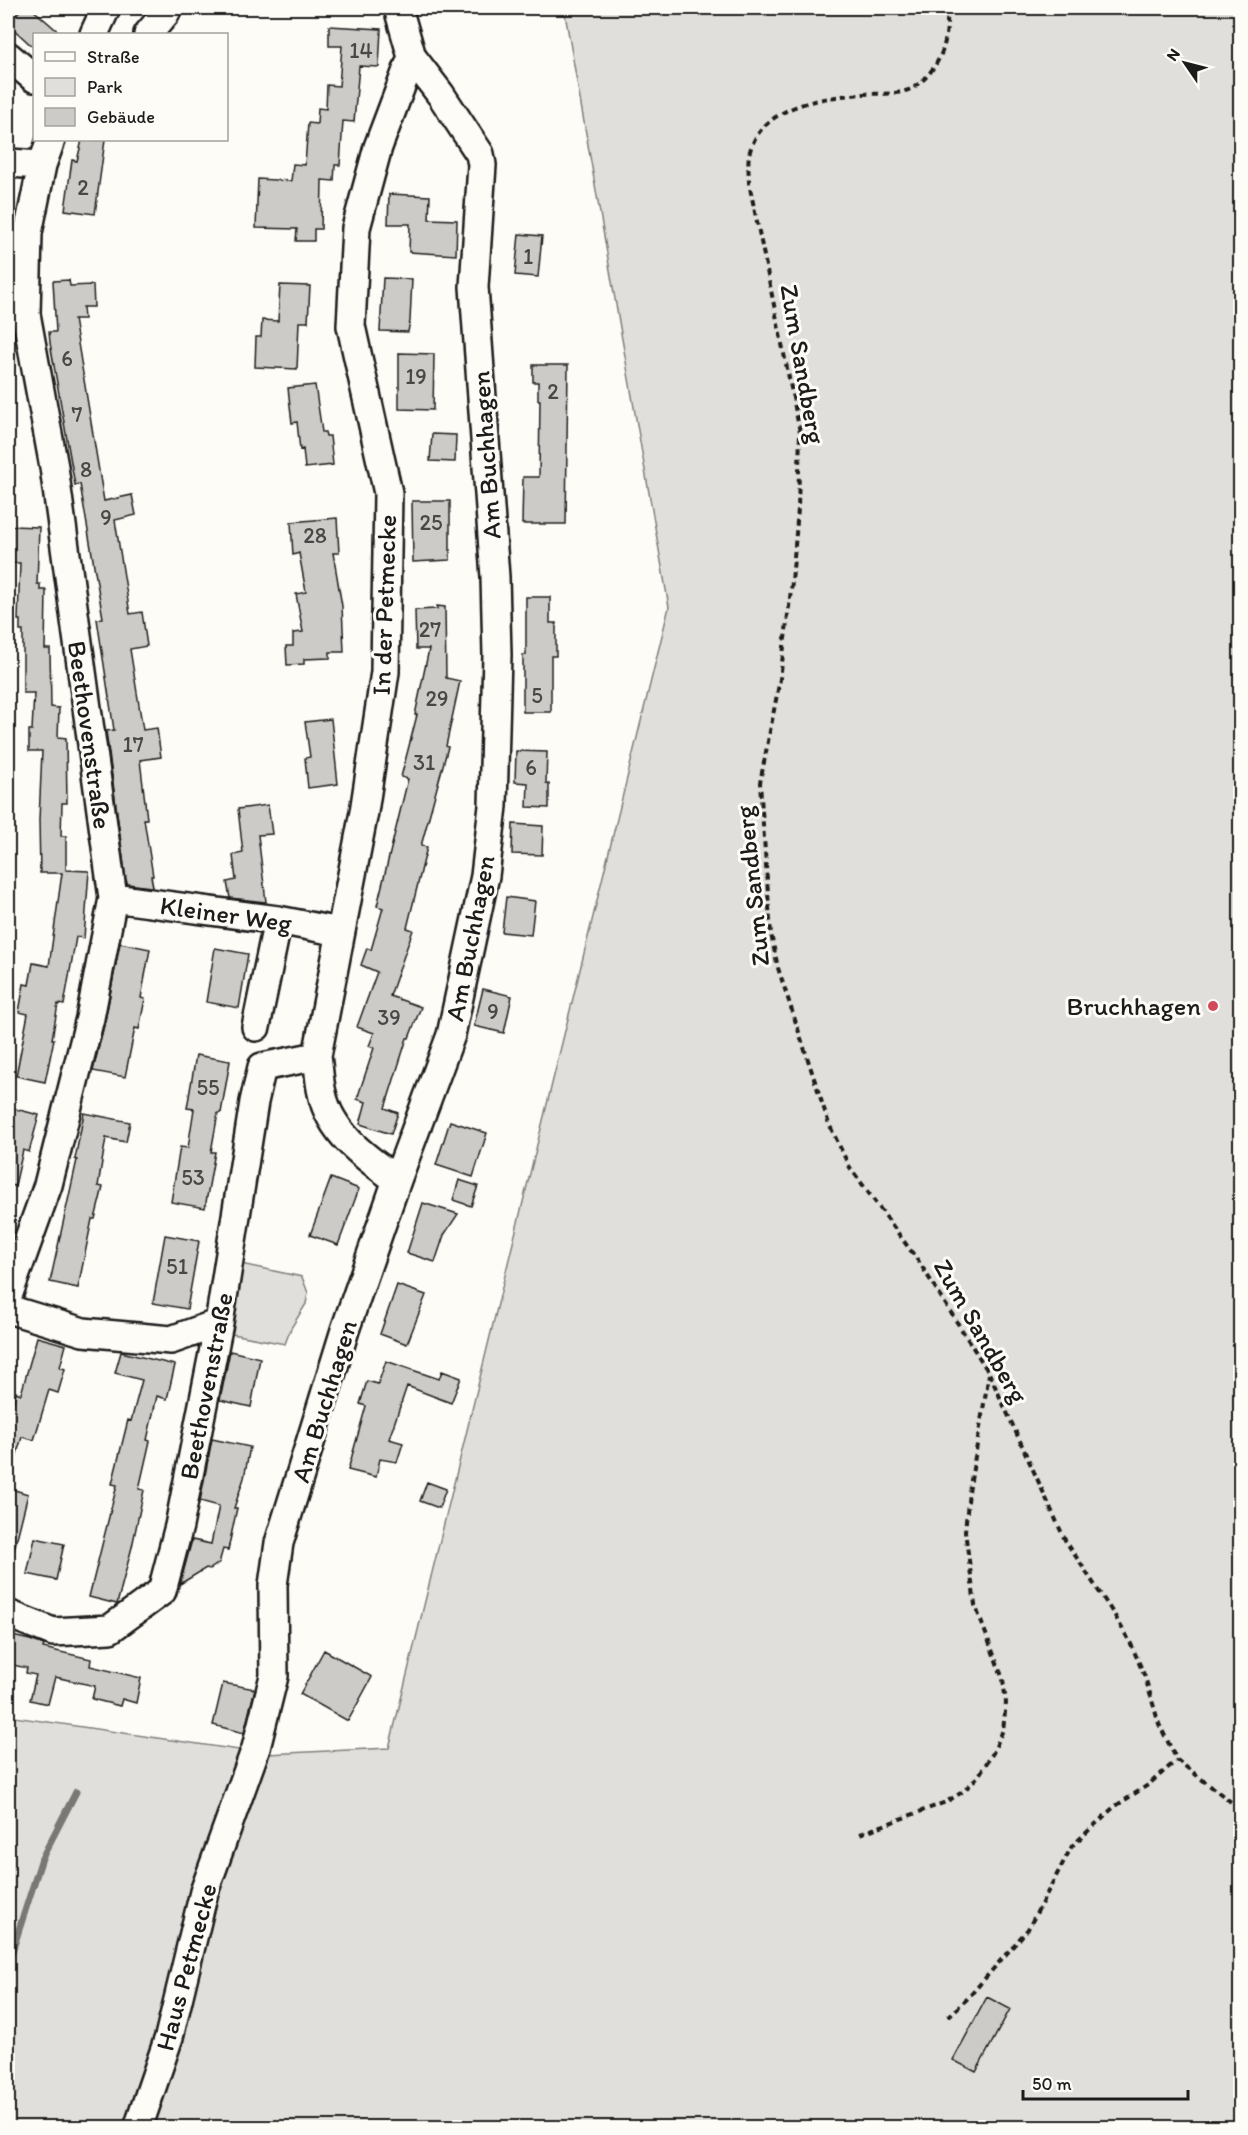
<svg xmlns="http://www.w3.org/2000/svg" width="1248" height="2135" viewBox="0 0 1248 2135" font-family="Itim,sans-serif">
	<rect width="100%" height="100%" fill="#fdfcf7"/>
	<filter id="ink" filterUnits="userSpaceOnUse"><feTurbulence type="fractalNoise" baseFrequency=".0167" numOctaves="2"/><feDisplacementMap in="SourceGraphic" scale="12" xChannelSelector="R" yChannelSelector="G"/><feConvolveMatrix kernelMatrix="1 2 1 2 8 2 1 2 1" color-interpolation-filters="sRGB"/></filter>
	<g filter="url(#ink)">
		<path fill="#e0dfdb" stroke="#7e7e7c" stroke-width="1.5" d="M564 8H668L671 12 669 8H1240V2127L8 2128V1716L267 1754 389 1748 669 607Z
			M232 1262 302 1277 308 1293 306 1304 291 1328 285 1344 221 1332Z"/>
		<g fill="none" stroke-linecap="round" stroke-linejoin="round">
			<path stroke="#797876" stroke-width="7" d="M8 1964 42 1858 76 1792"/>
		</g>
		<path fill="#cccbc8" stroke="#1c1c1c" stroke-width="1.5" d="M22 8H31L61 34H34V48L8 24Z
			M329 26 381 29 379 67 359 66 354 122 343 121 340 165H335L334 181 322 180 321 229H314V241H296L297 229 256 228 258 179 291 181 293 164 305 165 308 123 317 124 318 108 326 109 327 85 339 86 342 46H329Z
			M82 140H105L95 214 65 210 72 160 77 161Z
			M389 194 430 196 429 219 457 220 456 255 409 252 410 224H388Z
			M519 234 542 236 538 277 515 275Z
			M383 278 412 279 410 321 408 332 380 331Z
			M69 280 70 286 93 285 94 307H83L84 319H74L104 501 132 495 136 515 115 520 130 614 142 612 147 646 130 649 143 730 157 728 161 757 140 760 147 819H144L153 876H151L153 887H151L128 884 126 880 106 731 114 730 97 619 103 618 80 484 75 485 50 343 49 332H56L53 281Z
			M280 285 310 286 308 322H299L297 369 255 367 256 337H261L262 320 278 321Z
			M399 353 434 354 433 410 399 409Z
			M533 365H568L566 524H522L523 477H539L540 400H538V382H533Z
			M315 385 322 432H325L326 436H330L333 465 305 468 303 449 300 450 297 422 292 423 288 388Z
			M432 434 456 435 455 462 430 461Z
			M412 501H450V560L413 562Z
			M337 518 339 553H333L342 606 344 652H330V658L304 659V664L287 665 286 646H293V633L303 632 296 594 306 592 299 553 293 555 291 522Z
			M11 526 39 527 37 584H40V590H46L45 649H50L51 707 59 708 58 737 66 738 67 803H62L61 836H66V870L89 871 84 938 76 937 64 1005 58 1004 52 1039H54L45 1082 16 1076 28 1014 19 1012 24 984 29 985 33 963 49 966 62 873H40L39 820 42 751H29V730H32L34 693H23V631H20V620H18L20 563H9Z
			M526 597H550V623H556V656H551V712H523V655H526Z
			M437 606 445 607 446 678 460 681 446 746 448 747 421 846 427 847 407 928 413 930 390 996 421 1007 409 1038H407L385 1108 398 1113 391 1134 360 1124 366 1102 357 1099 374 1048 369 1046 374 1033 357 1027 377 972 361 965 367 948 371 950 383 908 377 906 408 779 401 777 417 715H415L429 649H416L415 610 437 609Z
			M331 719 338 784 308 788 305 758 310 757 305 722Z
			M516 751 547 752 546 783 549 784V808L527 807 528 783 515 782Z
			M268 805 272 834 258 835 266 902 230 898 227 882 236 880 233 855 243 853 238 809Z
			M513 824 543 826 542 855 512 854Z
			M506 897 535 901 531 935 502 932Z
			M120 943 150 949 141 998 145 999 139 1029 135 1028 125 1077 93 1071 105 1021Z
			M215 948 248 954 239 1008 206 1002Z
			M483 989 512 996 504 1033 474 1026Z
			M196 1055 230 1061 221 1113H218L211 1152H215L205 1208 171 1202 180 1147 188 1148 191 1128 194 1109 187 1108Z
			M8 1107 39 1115 29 1152 23 1150 15 1186 8 1185Z
			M84 1113 130 1122 126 1142 106 1138 98 1186 103 1187 95 1219H92L78 1288 50 1282 77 1160 75 1159Z
			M450 1121 487 1133 473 1177 436 1165Z
			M331 1178 359 1189 338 1245 310 1235Z
			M459 1180 478 1186 471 1206 453 1200Z
			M423 1203 458 1214 444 1235 435 1262 407 1253Z
			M165 1235 199 1241 187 1309 153 1303Z
			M397 1285 426 1295 407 1344 380 1334Z
			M37 1337 66 1345 60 1367 65 1369 58 1393 49 1390 34 1440 22 1437 12 1470 8 1469V1425L16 1392 21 1394Z
			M230 1351 260 1358 251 1407 220 1400Z
			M121 1352 175 1365 167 1399 157 1396 147 1440 150 1441 139 1489 144 1490 132 1547 117 1604 89 1597 117 1485 112 1484 128 1420 131 1421 142 1380 115 1373Z
			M386 1361 439 1379 442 1371 461 1378 451 1403 407 1386 389 1439 403 1443 397 1462 380 1459 376 1477 348 1470 366 1406 360 1404 367 1381 378 1384Z
			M212 1439 250 1447 244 1478 234 1508H237L228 1550 223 1549 219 1563 210 1569 206 1568 180 1584 192 1540 211 1544 219 1506 200 1501Z
			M427 1482 446 1489 439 1508 420 1501Z
			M8 1488 28 1494 14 1550 8 1549Z
			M35 1538 64 1544 56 1580 27 1574Z
			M8 1635 30 1640 44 1645 43 1648 91 1659 90 1666 141 1678 136 1703 122 1699 120 1706 92 1699 95 1686 55 1677 48 1704 30 1700 36 1675 26 1673 27 1668 8 1664Z
			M324 1650 372 1677 348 1721 300 1694Z
			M223 1683 255 1689 244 1733 213 1725Z
			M987 1997 1010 2009 976 2072 953 2060Z"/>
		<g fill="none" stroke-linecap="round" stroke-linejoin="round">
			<g stroke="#1c1c1c" stroke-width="32">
				<path id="minor" d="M94 34 106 8
					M148 34 165 14 168 8
					M8 56 34 78
					M8 163 42 165
					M113 898 278 920 340 932
					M256 1027 278 920
					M397 1180C366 1158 330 1133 322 1093 319 1081 319 1068 317 1056L364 812 385 672 388 493 351 326 356 228 378 147 412 57 398 8
					M8 1296 48 1185 90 1018 113 898 54 467 26 314 28 233 42 165 51 140
					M8 1309 83 1332 171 1340 219 1323
					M8 1614 53 1632 110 1629 162 1591 179 1526 219 1323 254 1102 262 1067 317 1056
					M138 2128 169 2037 204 1892 256 1748 274 1676 273 1585 279 1543 345 1330 397 1180 451 1035 485 876 493 806 497 655 495 577 474 287 482 165 480 154 441 95 412 57"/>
			</g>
			<path stroke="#1c1c1c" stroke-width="4" stroke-dasharray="6 4.5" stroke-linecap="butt" d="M947 8C948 36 945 58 924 79 919 84 911 90 905 91 892 95 876 93 863 94 824 97 763 105 750 151 747 161 749 172 749 183L800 432 798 509 792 582 780 679 760 783 771 934 778 968 829 1124 849 1166 919 1262 989 1373 1065 1540 1115 1616 1131 1644 1145 1677 1159 1724 1177 1760 1240 1809
				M860 1834 946 1802 964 1791 979 1775 993 1753 1003 1730 1006 1703 1003 1679 975 1605 965 1531 969 1492 989 1374
				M948 2017 967 1999 1028 1929 1072 1846 1114 1807 1148 1785 1177 1760"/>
			<use href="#minor" stroke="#fdfcf7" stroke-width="27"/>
		</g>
	</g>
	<circle fill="#d1495b" stroke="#fdfcf7" stroke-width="2" cx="1213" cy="1006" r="6"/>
	<g text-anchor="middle" stroke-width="6" stroke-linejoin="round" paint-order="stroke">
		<g font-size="22" fill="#484847">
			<text x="361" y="58">14</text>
			<text x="83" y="195">2</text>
			<text x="528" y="264">1</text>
			<text x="67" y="366">6</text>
			<text x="416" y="384">19</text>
			<text x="553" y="399">2</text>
			<text x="77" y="422">7</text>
			<text x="86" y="477">8</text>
			<text x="106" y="525">9</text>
			<text x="431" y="530">25</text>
			<text x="315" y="543">28</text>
			<text x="430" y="637">27</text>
			<text x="537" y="703">5</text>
			<text x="437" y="706">29</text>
			<text x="133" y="752">17</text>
			<text x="424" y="770">31</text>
			<text x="531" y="775">6</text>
			<text x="493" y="1019">9</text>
			<text x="389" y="1025">39</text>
			<text x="208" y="1095">55</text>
			<text x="193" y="1185">53</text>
			<text x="177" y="1274">51</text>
		</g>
		<g font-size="26" fill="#1c1c1c" stroke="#fdfcf7">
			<text transform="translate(803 364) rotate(80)" y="9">Zum Sandberg</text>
			<text transform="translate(486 455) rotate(-94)" y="9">Am Buchhagen</text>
			<text transform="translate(384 605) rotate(-88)" y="9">In der Petmecke</text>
			<text transform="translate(90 735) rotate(82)" y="9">Beethovenstraße</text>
			<text transform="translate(752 886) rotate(-96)" y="9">Zum Sandberg</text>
			<text transform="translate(226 914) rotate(8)" y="9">Kleiner Weg</text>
			<text transform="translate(470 938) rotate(-79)" y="9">Am Buchhagen</text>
			<text transform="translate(981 1331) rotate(60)" y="9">Zum Sandberg</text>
			<text transform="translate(206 1386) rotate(-79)" y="9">Beethovenstraße</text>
			<text transform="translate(324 1401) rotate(-73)" y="9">Am Buchhagen</text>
			<text transform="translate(186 1967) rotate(-75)" y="9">Haus Petmecke</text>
		</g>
		<g font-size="26" fill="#1c1c1c" stroke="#fdfcf7" text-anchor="end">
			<text x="1201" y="1015">Bruchhagen</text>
		</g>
	</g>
	<rect width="1248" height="2135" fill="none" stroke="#fdfcf7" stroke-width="30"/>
	<rect x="15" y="15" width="1218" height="2105" fill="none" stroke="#1c1c1c" stroke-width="2" filter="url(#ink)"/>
	<rect x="33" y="33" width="195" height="108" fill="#fdfcf7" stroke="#a3a29f" stroke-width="1.5"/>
	<rect x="45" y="52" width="30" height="9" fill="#fdfcf7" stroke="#a3a29f" stroke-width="1.5"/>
	<text x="87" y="63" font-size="18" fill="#1c1c1c">Straße</text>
	<rect x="45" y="78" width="30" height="18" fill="#e0dfdb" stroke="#a3a29f" stroke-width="1.5"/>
	<text x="87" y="93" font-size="18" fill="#1c1c1c">Park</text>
	<rect x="45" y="108" width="30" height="18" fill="#cccbc8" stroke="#a3a29f" stroke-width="1.5"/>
	<text x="87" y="123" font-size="18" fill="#1c1c1c">Gebäude</text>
	<g transform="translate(1185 63) rotate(305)" stroke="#fdfcf7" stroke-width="4.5" paint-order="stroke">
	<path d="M0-4.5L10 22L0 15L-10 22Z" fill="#1c1c1c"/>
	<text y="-9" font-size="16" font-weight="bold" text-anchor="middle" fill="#1c1c1c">N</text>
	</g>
	<path d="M1023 2090v9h165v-9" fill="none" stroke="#1c1c1c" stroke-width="3"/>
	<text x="1032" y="2090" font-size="18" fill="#1c1c1c" stroke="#fdfcf7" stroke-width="4.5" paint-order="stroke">50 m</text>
</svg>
